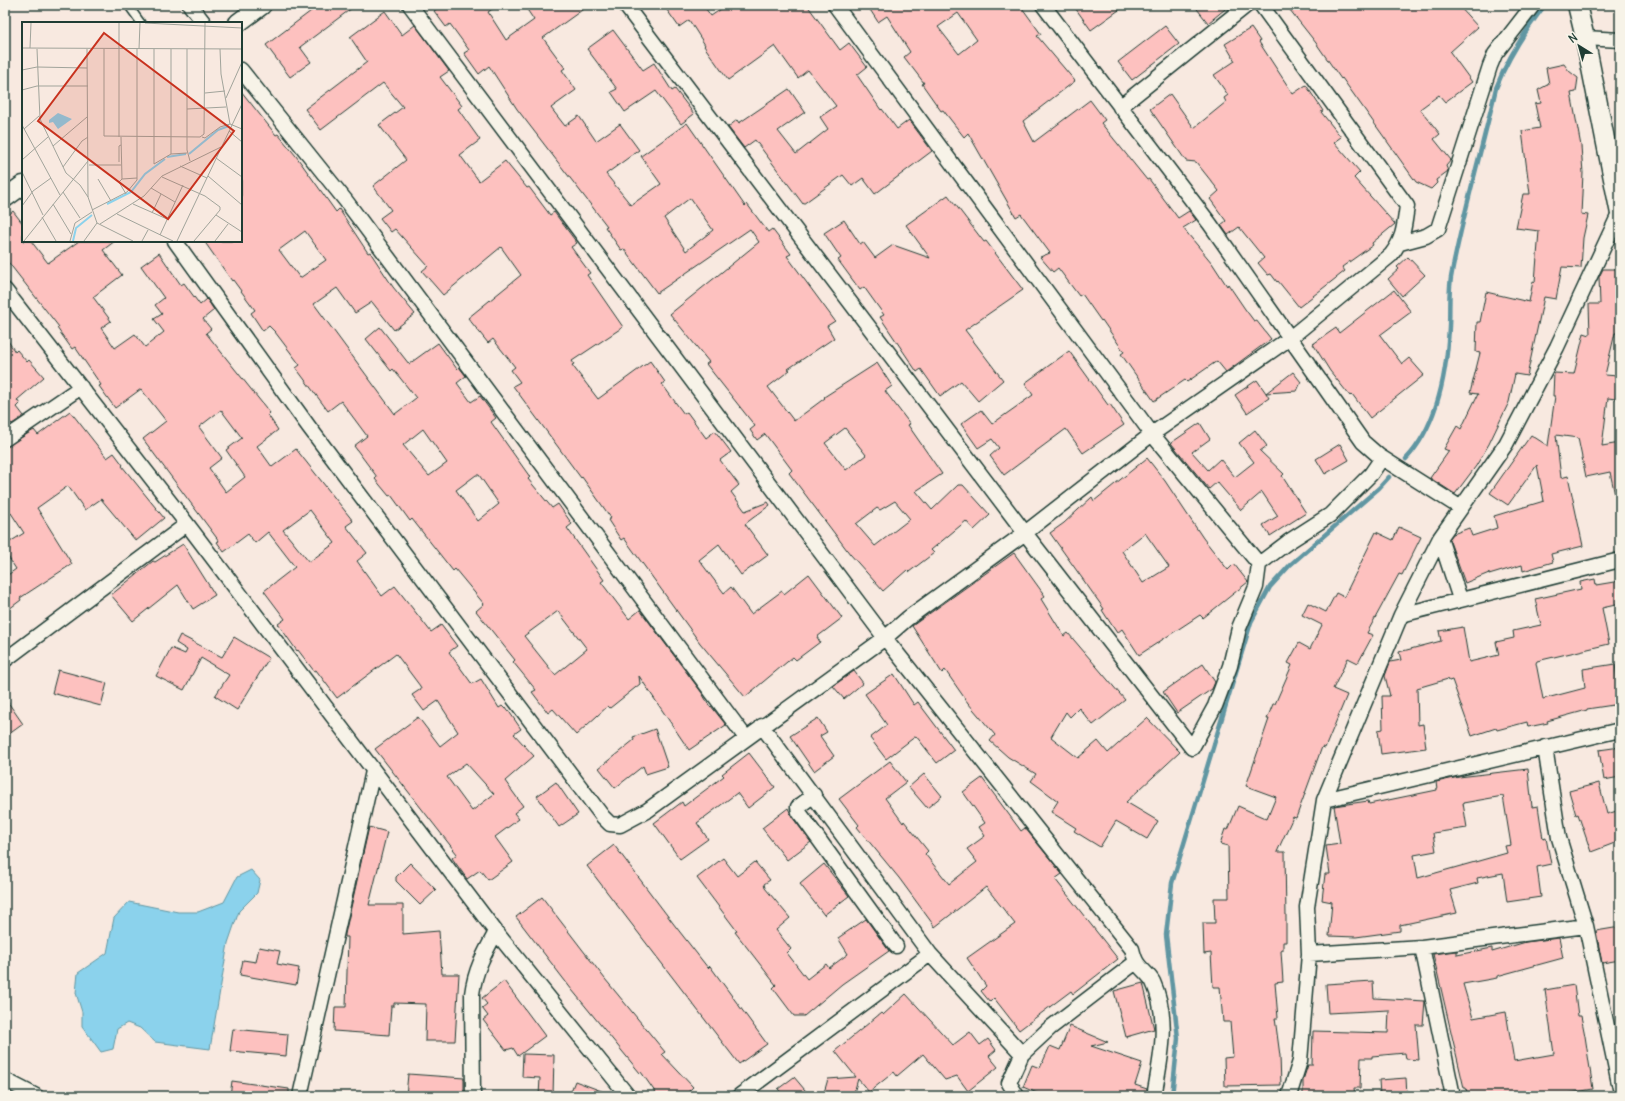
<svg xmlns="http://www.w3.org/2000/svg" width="1625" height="1101" viewBox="0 0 1625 1101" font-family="Delius,sans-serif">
	<rect width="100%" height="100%" fill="#f8e9e0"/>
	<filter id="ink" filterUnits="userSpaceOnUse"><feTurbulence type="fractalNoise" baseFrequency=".025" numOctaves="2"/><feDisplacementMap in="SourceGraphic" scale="8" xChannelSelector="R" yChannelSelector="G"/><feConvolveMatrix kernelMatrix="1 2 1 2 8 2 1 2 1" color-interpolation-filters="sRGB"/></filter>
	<g filter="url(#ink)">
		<path fill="#8bd2ec" stroke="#6096a2" d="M251 870 260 880 257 893 239 911 228 943 210 1049 155 1042 140 1028 127 1023 117 1029 113 1049 101 1052 82 1026V1012L76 993 78 973 107 953 114 918 129 902 178 912H198L224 902 237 877Z"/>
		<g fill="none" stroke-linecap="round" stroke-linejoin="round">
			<path stroke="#6096a2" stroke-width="4.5" d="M1406 459C1438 425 1447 372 1449 326 1450 308 1448 289 1452 272 1464 210 1482 149 1496 88 1508 57 1525 31 1545 5
				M1172 1096 1178 1038 1166 935 1172 883 1251 622 1270 587 1290 565 1379 488 1389 477"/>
		</g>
		<path fill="#fdc1bf" stroke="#1f3d34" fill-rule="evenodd" d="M319 5H356L300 47 311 62 290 77 266 45Z
			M442 5H498L488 12 506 40 534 20 524 5H589L543 38 565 68 562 70 576 90 551 108 565 126 579 116 596 141 620 124 639 150 606 174 631 205 661 184 641 156 687 123 745 206 747 204 768 232 772 229 791 254 787 256 835 321 827 326 834 338 788 369 790 370 768 387 794 421 825 398 824 397 877 363 892 386 885 391 910 424 908 425 942 474 916 491 932 510 958 485H963L990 515 974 530 966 521 931 550 934 553 909 572 907 570 883 591 850 554 789 473 792 470 765 434 757 440 750 430 755 426 706 364 709 362 670 314 759 242 750 229 657 293 624 249 621 250 605 227 607 226 517 109 489 66 479 74 464 53 469 50 450 24 446 27 434 11ZM690 198 713 230 686 251 664 218ZM845 428 866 455 846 470 825 443ZM895 501 910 519 875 546 856 524 877 508 880 510Z
			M675 5H703L711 16 727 5H807L840 50 849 43 867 67 857 75 881 110 882 109 897 129 909 120 932 151 875 194 863 178 852 186 843 175 803 204 755 140 744 148 728 127 737 120 739 123 789 89 805 112 778 131 796 154 828 129 820 117 836 106 808 70 798 78 775 46 728 80 704 46 705 45 689 20 679 27 667 10Z
			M867 5H1020L1041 34 1037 36 1075 81 1023 121 1034 142 1090 100 1105 120 1101 123 1147 180 1149 179 1178 218 1189 211 1193 216 1196 220 1183 228 1212 263 1227 286 1228 284 1245 309 1254 321 1256 320 1271 339 1226 372 1217 361 1187 382 1185 380 1154 401 1121 354 1124 352 1102 320 1101 321 1082 294 1079 296 1058 268 1053 272 1040 257 1050 253 1021 214 1016 217 968 133 964 137 943 110 941 111 922 84 924 83 904 57 910 52 887 16 878 22ZM958 13 977 40 959 54 938 27Z
			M1073 5H1126L1091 30Z
			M1194 5H1230L1208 23Z
			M1286 5H1458L1478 27 1450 52 1472 82 1445 102 1439 95 1420 109 1440 134 1434 139 1451 160 1446 166 1448 171 1436 180 1437 183 1431 189 1416 182 1342 78 1341 79 1316 43Z
			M385 11 402 35 415 25 449 71 440 77 462 106 458 109 480 140 460 155 479 181 505 161 527 188 529 187 550 215 554 212 577 243 571 247 590 273 587 275 623 327 572 361 574 364 572 365 598 399 650 361 665 382 662 384 684 414 687 412 706 438 715 431 731 452 720 460 739 485 731 492 745 511 768 502 770 505 745 524 768 555 741 575 719 544 699 560 724 593 731 587 751 614 782 591 784 594 809 574 842 618 817 637 820 642 796 660 793 657 745 697 700 643 624 538 621 540 608 520 611 518 582 477 581 478 513 386 520 382 511 370 515 367 493 339 488 343 468 318 521 275 501 247 443 295 422 271 428 266 395 229 391 232 380 218 391 210 373 186 406 160 379 125 403 107 383 83 321 130 305 109 367 62 350 37Z
			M1165 26 1179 44 1132 80 1118 62Z
			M1251 28 1260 41 1259 42 1293 94 1306 85 1323 111 1321 112 1341 137 1334 142 1360 172 1354 178 1395 224 1372 243 1373 245 1342 267 1345 271 1299 307 1278 281 1277 282 1271 274 1268 275 1258 263 1264 258 1239 227 1228 235 1221 225 1226 221 1210 199 1219 191 1196 162 1186 161 1150 109 1170 94 1194 128 1226 102 1224 98 1228 95 1214 75 1235 61 1225 44Z
			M613 30 643 70 654 63 672 91 675 89 694 114 681 124 656 91 625 112 611 92 617 89 587 49Z
			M1564 64 1569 71 1578 78 1576 92 1571 93 1581 146 1583 173 1581 214 1588 215 1583 238 1581 268 1562 267 1556 299 1544 297 1527 376 1515 374 1509 402 1489 444 1476 466 1455 494 1430 478 1449 451 1444 449 1457 426 1461 429 1478 394 1470 393 1480 353 1476 352 1477 322H1480L1486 292 1529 302 1533 281 1535 282 1539 231 1516 228 1523 194H1530L1522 131 1540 128 1535 104 1541 103 1538 90 1549 84 1546 68Z
			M241 91 276 135 278 134 296 156 336 212 339 209 368 253 370 252 393 287 415 314 394 330 372 302 355 313 337 288 314 304 395 414 416 398 393 369 391 371 366 339 380 327 409 364 438 343 457 369 459 367 466 376 457 383 471 402 480 396 496 418 491 422 530 477 528 479 552 508 558 504 572 524 567 528 604 580 601 582 629 619 640 610 702 693 710 707 711 706 726 725 689 750 639 676 640 684 610 708 608 706 576 735 553 709 548 713 532 692 536 690 513 662 515 660 476 611 484 604 455 569 453 571 412 519 410 521 391 495 389 496 375 479 377 477 354 446 367 436 341 401 328 411 296 368 300 365 275 332 269 326 263 331 251 313 255 310 233 280 232 281 204 241H241ZM305 231 326 260 300 278 279 250ZM423 429 447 463 429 476 403 445ZM476 475H479L499 504 478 521 456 490ZM558 611 587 649 555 675 524 636Z
			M948 195 984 242 986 241 1023 290 965 330 1003 380 978 401 961 381 940 396 921 369 917 372 880 317 884 315 864 287 860 290 838 260 841 258 824 233 844 220 860 244 863 242 875 258 893 245 930 258 906 225Z
			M13 211 23 224V241H31L48 263 79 241H115L103 250 122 275 93 297 111 321 101 328 115 348 135 334 145 347 164 332 154 319 162 314 155 305 164 298 141 266 159 253 181 285 184 283 200 305 207 299 214 310 203 319 211 329 206 333 270 413 268 415 278 430 257 446 272 467 296 449 353 521 346 526 367 553 357 561 382 596 395 586 431 632 441 625 457 646 449 652 472 684 481 679 499 708 502 706 505 709 506 707 521 729 514 734 534 756 505 781 523 806 514 813 519 819 495 837 513 862 488 880 480 870 467 879 452 858 457 854 375 749 418 717 440 746 458 732 438 701 424 711 412 695 421 689 420 686 396 654 337 698 316 670 314 671 298 650 297 651 278 624 285 619 264 591 295 567 268 532 255 543 248 534 224 552 217 542 219 541 143 439 166 421 141 389 115 408 99 386 101 385 75 347 72 349 57 328 59 327 5 258V218ZM221 410 242 438 226 450 245 477 226 492 209 468 222 458 199 427ZM310 510 335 543 309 562 283 530ZM466 763 494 794 472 811 447 777Z
			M1408 257 1425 275 1402 296 1388 279 1399 269 1397 267Z
			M1603 269H1620V333H1615L1605 375 1618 376 1616 399 1608 398 1602 446 1620 443V494L1615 495 1610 472 1586 477 1578 438 1556 435 1561 478 1568 476 1583 546 1551 554 1553 562 1523 571 1522 565 1489 575V573L1465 583 1449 539 1453 534 1469 528 1472 536 1497 528 1494 516 1544 501 1537 465 1508 505 1490 493 1531 435 1548 446 1555 396H1553L1554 373 1574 374 1584 333 1590 335 1589 304H1600L1599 277Z
			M1394 290 1411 312 1380 335 1402 364 1409 358 1424 375 1370 418 1352 394 1350 396 1330 371 1313 344 1336 328 1339 333Z
			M5 336 15 352 17 350 27 362 29 360 44 377 17 400 20 404 17 407 24 416 12 424 5 417Z
			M1069 351 1108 405 1110 404 1124 425 1083 453 1066 429 1004 475 990 456 999 448 992 439 978 448 961 424 981 410 992 424 1033 395 1025 383Z
			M1293 372 1301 382 1297 391 1266 393 1269 398 1247 413 1235 395 1257 380 1266 393Z
			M70 411 107 458 114 453 123 465 122 466 164 518 136 541 101 499 85 510 68 486 37 508 72 564 20 598 21 600 5 612V577L16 569 5 552V545L24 533 11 513 5 517V447L34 430 38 435Z
			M1200 423 1210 439 1192 452 1208 470 1220 459 1235 477 1254 462 1239 443 1255 430 1267 446 1260 451 1284 474 1282 476 1306 513 1270 536 1263 525 1278 516 1262 492 1241 510 1217 482 1209 489 1171 443Z
			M1340 444 1349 460 1325 474 1316 459Z
			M1147 458 1165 481 1203 538 1228 570 1234 564 1248 582 1203 618 1200 615 1139 655 1122 629 1117 633 1102 610 1104 609 1050 533 1064 523 1092 497 1094 501ZM1145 533 1169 567 1143 583 1122 551Z
			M1399 527 1421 537 1402 575 1399 574 1367 633 1373 635 1358 663 1348 658 1333 689 1347 695 1325 748 1322 747 1296 818 1293 817 1277 852H1285L1286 918V942H1283V950L1281 951 1283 982 1275 983 1278 1018H1275L1280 1056 1281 1085 1225 1086 1224 1058 1233 1057 1230 1022H1223L1220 987H1213L1211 953 1204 954 1203 923H1215L1214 898H1229L1228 846 1220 844 1225 829 1228 830 1238 806 1267 819 1276 797 1246 786 1269 719H1267L1273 704H1275L1292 665 1288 663 1299 643 1310 649 1322 625 1302 615 1308 603 1326 612 1336 593 1344 597 1376 532 1393 540Z
			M183 544 215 595 193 609 178 585 133 621 111 595 153 561 155 562Z
			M1014 553 1045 596 1041 599 1064 636 1068 633 1125 700 1093 725 1079 708 1070 717 1066 712 1051 737 1078 758 1098 741 1108 753 1147 718 1180 752 1126 802 1158 821 1147 839 1116 821 1100 847 1074 831 1076 828 1051 812 1058 801 1031 781 1036 774 1008 757 990 741 995 735 968 703 945 670 942 673 912 626Z
			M1595 579 1596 585 1620 581V604L1602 608 1609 644 1537 661 1536 663 1543 699 1585 688 1583 669 1615 664 1620 704 1587 709V710L1547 721 1548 723 1528 727 1527 722 1497 730 1496 728 1472 736 1452 680 1449 681 1448 679 1417 688 1418 725 1423 724 1426 748 1381 754 1378 730 1383 729 1382 696H1390L1385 676 1390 662 1401 660 1399 652 1441 641 1439 631 1463 627 1469 662 1499 655 1496 642 1514 638 1513 631 1541 625 1535 599 1581 589 1580 582Z
			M180 635 222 657 234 637 269 658 237 710 215 696 229 675 201 658 184 690 156 676 171 648 185 654 187 650 176 643Z
			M1203 664 1215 682 1212 689 1177 713 1163 692Z
			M58 670 107 683 101 706 52 693Z
			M854 671 863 683 844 699 833 686Z
			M894 674 914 705 918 702 954 750 937 763 916 736 886 759 870 738 887 725 865 694Z
			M5 698 23 724 5 737Z
			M818 718 827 732 820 736 834 756 814 771 790 736Z
			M655 729 668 767 646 774 643 766 615 788 599 768 634 740 633 737Z
			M1620 747V777L1604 780 1599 750Z
			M749 753 775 787 748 808 737 793 697 823 708 839 680 859 654 823 682 802 684 806 724 776 722 774Z
			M890 761 906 782 885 798 903 823 904 821 928 851 925 854 949 884 977 862 967 849 985 836 979 827 985 823 963 792 982 778 1021 831 1025 828 1062 874 1055 879 1118 959 1073 994 1071 991 1019 1030 994 998 990 1002 981 991 986 986 967 958 1015 924 986 887 935 927 899 878 857 827 859 825 839 799Z
			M1528 769 1532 807 1538 806 1543 839 1546 838 1551 864 1537 867 1541 897 1507 902 1503 873 1477 878 1478 883 1450 890 1457 913 1400 925V931L1356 937 1329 936 1332 902 1322 900 1325 874H1330L1326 846 1340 844 1334 806 1368 801 1369 804 1437 790 1436 782 1459 777ZM1503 796 1511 845 1505 846 1507 853 1418 878 1414 855 1436 851 1433 833 1467 828 1463 803Z
			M924 774 942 796 927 808 909 787Z
			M556 782 578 814 559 827 537 796Z
			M1599 783 1607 814 1620 810V841L1591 852 1578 814 1576 815 1569 791Z
			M788 808 792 817 811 842 787 860 762 828Z
			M369 827 387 832 369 905H403V934L439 931 442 974H459L455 1041H425L426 1004 394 1003V1006H391L389 1035 334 1031 335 1007H346L348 937H345V934Z
			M614 845 676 927 708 968 710 966 767 1044 739 1064 587 866Z
			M723 858 737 876 755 862 770 880 764 884 765 888 790 918 776 930 791 949 787 953 807 979 826 964 829 968 848 954 838 938 866 919 889 951 842 984 804 1016H794L773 988 776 985 735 932 737 931 697 878Z
			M410 863 436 890 420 905 396 881V877Z
			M824 864 849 896 824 915 800 884Z
			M542 897 605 979 665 1052 662 1054 693 1087 684 1096H658L641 1072 640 1073 572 990 516 917Z
			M1620 927V960L1602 963 1596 931Z
			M1559 938 1563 958 1497 976V978L1463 984 1473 1018 1506 1012 1514 1061 1554 1054 1545 990 1574 985 1578 1016H1581L1585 1036 1593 1089 1554 1096H1468L1466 1088H1464L1433 954 1457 951V955L1492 948V952L1526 942Z
			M259 947 280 951 277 964 299 968 296 985 240 975 243 960 256 962Z
			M504 981 545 1036 518 1056 513 1048 506 1050 483 1020 488 1016 482 1008 487 1004 482 998Z
			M1373 981 1374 998 1425 1001 1423 1025H1416L1419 1060 1406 1059 1405 1053 1372 1056V1058H1361L1360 1088H1354L1355 1096H1303V1080L1308 1065H1312L1313 1031 1388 1033 1389 1010 1328 1013 1326 984Z
			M1143 983 1154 1029 1126 1037 1114 991Z
			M906 994 953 1045 970 1032 980 1045 988 1039 996 1050 989 1056 998 1067 968 1091 957 1076 945 1080 923 1054 897 1076 894 1072 869 1092 858 1079 853 1096H823L828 1079 856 1077 835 1051 881 1013 883 1015Z
			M1070 1026 1108 1042 1091 1046 1142 1063 1135 1085 1147 1089 1146 1096H1044L1023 1087 1032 1065 1040 1068 1050 1046 1060 1050Z
			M233 1029 288 1034 286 1056 230 1051Z
			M523 1054 554 1055 553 1096H539L540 1078 522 1077Z
			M408 1074 464 1078V1096H406Z
			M794 1077 810 1096H784L778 1089Z
			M1406 1078 1407 1096H1380L1379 1080Z
			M232 1081 289 1089V1096H230Z
			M575 1081 612 1095V1096H569Z"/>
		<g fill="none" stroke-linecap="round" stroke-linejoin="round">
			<g stroke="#1f3d34" stroke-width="10">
				<path id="service" d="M128 5 141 23"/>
			</g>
			<g stroke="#1f3d34" stroke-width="17">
				<path id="minor" d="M190 5 204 23
					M410 5 885 638 1132 949C1133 953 1134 957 1136 961 1140 969 1149 974 1153 982 1170 1019 1161 1058 1154 1096
					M625 5 1025 533 1192 748 1215 706 1230 666 1239 628 1256 587 1259 564 1288 542 1330 515 1371 474 1382 458
					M835 5 1152 434 1259 564
					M1043 5 1210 224 1363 442 1379 456 1461 508
					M1585 38 1620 40
					M241 70 346 201 746 738
					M1120 107 1247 5
					M175 241 309 427 603 817 610 824 620 825 648 810 885 638 908 618 1025 533 1152 434 1290 338 1391 255C1404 238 1404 227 1407 206L1261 5
					M1400 243 1426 236 1438 229 1490 66 1495 54 1533 5
					M5 290 187 524 496 932 628 1096
					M5 439 81 387
					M1440 538 1460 599
					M1401 615 1620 560
					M5 660 187 524
					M762 726 930 954 1022 1054 1050 1028 1136 962
					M1545 747 1559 838 1586 926 1620 1088
					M814 795 798 807 799 812 896 946
					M1324 800 1620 730
					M1422 947 1453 1096
					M1309 954 1422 947 1586 926
					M5 1080 36 1096
					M300 1096 373 771
					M473 1096 472 994C475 970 485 952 496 932
					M739 1096 930 954
					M1017 1096 1009 1083 1022 1054
					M1289 1096 1300 1061 1309 954 1307 907 1324 800 1401 615 1440 538 1506 444 1557 347 1620 212"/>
			</g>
			<g stroke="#1f3d34" stroke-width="21">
				<path id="tertiary" d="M1577 5 1585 38 1620 214
					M238 23 262 5
					M5 198 23 185"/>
			</g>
			<use href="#service" stroke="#f7f3e8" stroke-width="7"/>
			<use href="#minor" stroke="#f7f3e8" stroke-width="14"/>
			<use href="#tertiary" stroke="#f7f3e8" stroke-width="18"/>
		</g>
	</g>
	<g transform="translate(22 22)">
		<rect width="220" height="220" fill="#f8e9e0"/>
		<path d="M36 91 50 97 36 107 31 100 27 101V98Z" fill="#8bd2ec"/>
		<path fill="none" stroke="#8bd2ec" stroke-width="2" d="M167 132 196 108 207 104M145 135 164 132M85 182 109 170 123 152 143 137M51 219 54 206 70 193"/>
		<path fill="none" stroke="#a1a49b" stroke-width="1" d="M97 1V115M123 1 220 6M0 26 220 27M8 26 9 1M15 27 18 97 44 151 58 163 66 175M65 27 66 175 75 201 111 219M82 27V114L178 115 182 112 183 1M117 27 118 1M132 27V142L149 132 165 131M165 27V128L168 139M198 27 199 52 208 102 220 107M0 48 15 45 65 46M0 68 15 64H66M183 71 203 69M204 76 220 40M165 87 204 85M0 103 38 173M2 107 17 94M207 109 220 120M99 115 100 157 115 156M180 115 183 116 198 105 208 102M31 124 65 95M149 132V27M194 136 220 155M0 138 26 115M97 140V124L99 123M67 143H99M158 144 185 156M41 145 60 119 66 115M0 150 21 193M186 154 220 183M140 155 183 174 198 185V188L172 219M76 157 89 179M100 157 97 160 104 172M129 166 153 180M41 170 58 196M31 182 49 212M111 182 145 197M0 184 11 169 29 156M70 188 105 170 115 158V27M130 191 139 172M95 192 151 219M194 193 220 210M20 195 34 219M78 202 122 174 140 154 199 125M138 213 161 163M2 219 66 139M48 219 53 201 70 190M62 219 75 201M120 219 126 208M155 219 220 82M193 219 206 202"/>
		<path fill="#c8321e" fill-opacity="0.15" stroke="#c8321e" stroke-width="2" d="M82 11 212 109 146 197 16 99Z"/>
		<rect width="220" height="220" fill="none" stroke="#1f3d34" stroke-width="2"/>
	</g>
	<rect width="1625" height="1101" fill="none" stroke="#f7f3e8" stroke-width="20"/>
	<rect x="10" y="10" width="1605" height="1081" fill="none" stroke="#1f3d34" stroke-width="1.5" filter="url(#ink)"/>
	<g transform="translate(1579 46) rotate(323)" stroke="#f7f3e8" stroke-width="3" paint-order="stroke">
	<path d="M0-3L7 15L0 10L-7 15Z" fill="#1f3d34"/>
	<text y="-6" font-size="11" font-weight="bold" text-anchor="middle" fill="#1f3d34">N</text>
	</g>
</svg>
